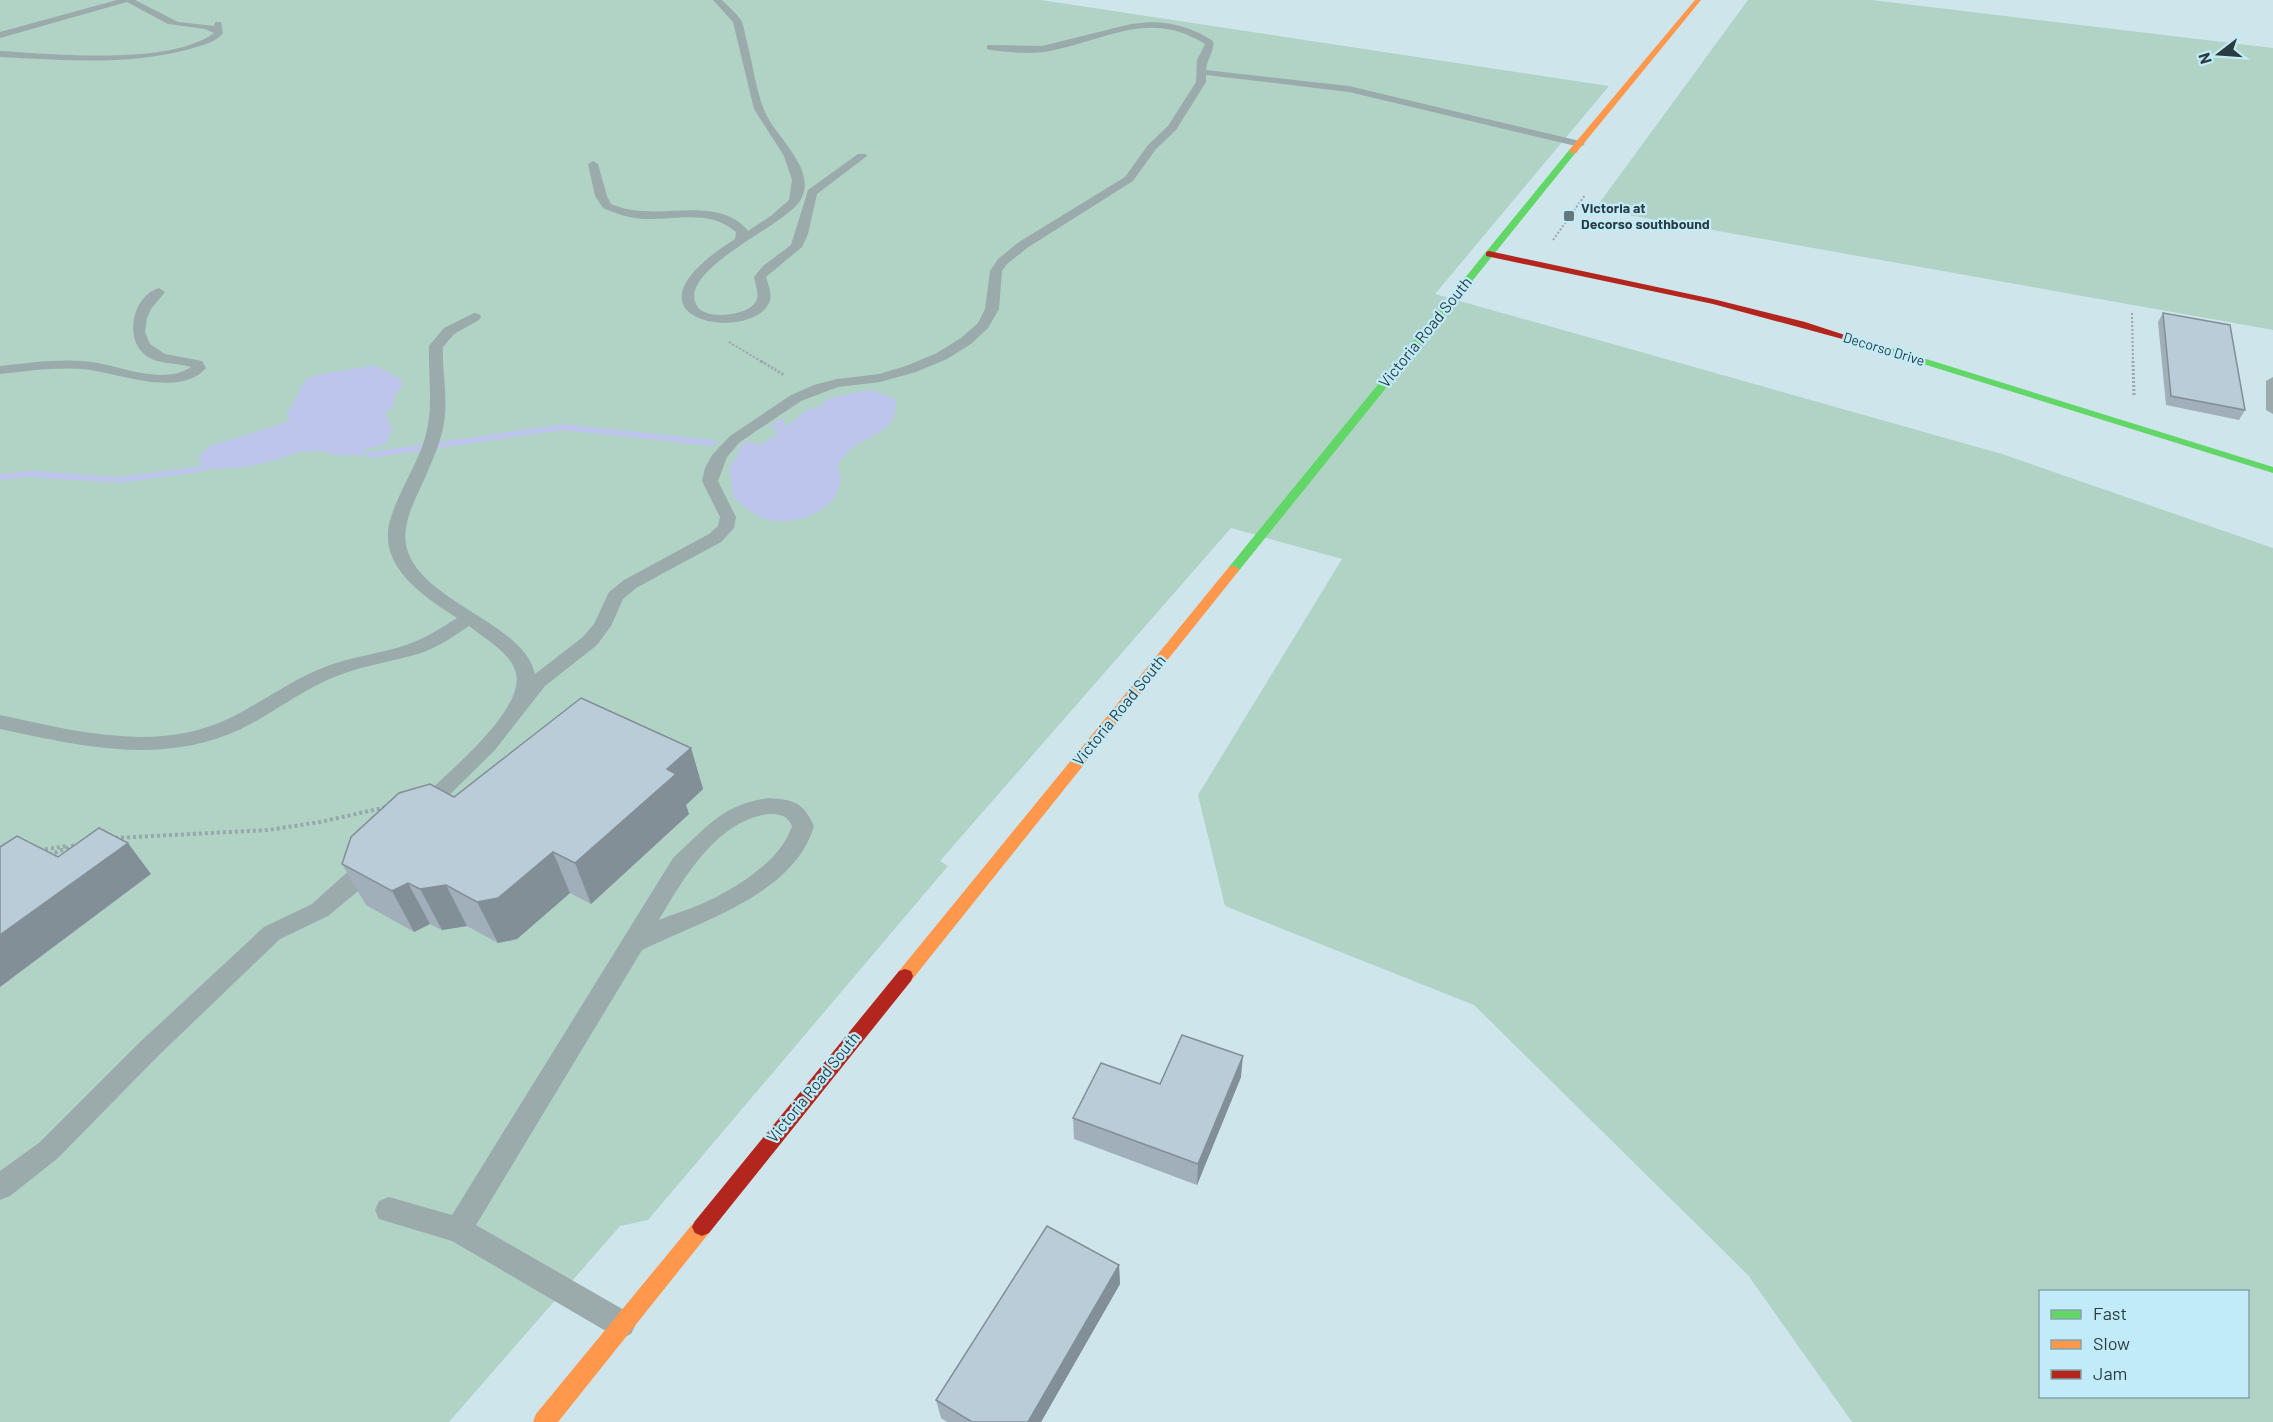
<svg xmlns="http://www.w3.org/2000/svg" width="2273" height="1422" viewBox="0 0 2273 1422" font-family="Barlow,sans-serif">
	<rect width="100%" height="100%" fill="#cee5ec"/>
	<path fill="#b0d3c6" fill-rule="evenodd" d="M0 0H1041L1609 86 1435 294 2002 454 2273 548V1422H1852L1748 1275 1474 1005 1225 906 1198 795 1342 559 1231 528 940 861 948 866 648 1220 620 1226 449 1422H0ZM2040 1292H2248V1396H2040Z
		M1748 0H1872L2273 48V330L1595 209Z"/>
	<path fill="#bec5ed" d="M374 365 402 380V388L394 396V406L385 413 392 429 386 444 362 451 370 455H332L327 451C315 452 299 450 289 455 271 463 219 475 201 465L199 456 210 446 287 422 289 418 287 415 306 379 317 375Z
		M864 391H874L895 399C901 431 870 433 850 450 845 454 842 460 837 465 854 505 797 529 765 519 753 515 745 506 734 498L729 468 740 452 737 449 748 441 759 445 777 435 776 429 769 427 781 419 784 420V425H789L807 410 819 407 830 398Z"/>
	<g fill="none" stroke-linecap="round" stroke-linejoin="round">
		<path fill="#bec5ed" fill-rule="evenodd" d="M563 424 713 440 718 443 713 446 563 430 370 458 365 455 370 452Z
			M207 465 212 468 210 470 120 483 30 477 0 480V474L30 471 120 477Z"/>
		<path stroke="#98a7aa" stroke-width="2" stroke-dasharray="2 2" stroke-linecap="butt" d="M1553 240 1585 195
			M2132 313 2133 363
			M729 342 764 363"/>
		<path stroke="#98a7aa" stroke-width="3" stroke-dasharray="2 2" stroke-linecap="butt" d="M761 361 784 375
			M2133 361 2134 396"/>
		<path stroke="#98a7aa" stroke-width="4" stroke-dasharray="3 3" stroke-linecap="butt" d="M115 838 268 830 320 822 387 807
			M39 850 68 846
			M49 855 75 845"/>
		<path fill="#9baaab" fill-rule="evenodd" d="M117 0H135L178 22 214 26 215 22H221L223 33C215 43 202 45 190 49 128 66 64 60 0 57V51C54 54 169 66 214 33L205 29 168 24 127 2 0 38V32Z
			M713 0H722C728 6 736 13 741 20 744 26 745 35 747 42 753 65 756 91 765 112 776 138 819 170 800 201 783 227 676 270 697 306 705 321 752 316 757 299 759 292 755 284 754 277L763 266 791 245 808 190 858 154H866L867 156 817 194 808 234 802 247 766 277C768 284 772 293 770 300 758 345 602 323 735 239L736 232C710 209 676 220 644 219 630 218 616 214 603 208L595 196 588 164 593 161 598 164 607 196 611 204C621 208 632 211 643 211 677 214 723 200 748 231L772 215 789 200 792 180 784 156 754 109 733 22Z
			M1151 22C1175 23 1193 28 1213 41 1215 50 1207 59 1206 70L1349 86 1580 141 1585 144 1580 147 1349 92 1206 75V82L1176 130 1156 149 1133 181 1027 248 1007 264 1002 271 999 309 988 328 971 344 947 359 916 372 880 382 838 387 801 401 740 442 727 457 718 481 736 517 734 528 721 542 636 588 623 599 611 626 597 645 545 686 495 750 430 814 423 817 416 814 412 809C419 797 432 789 441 780 463 759 528 703 515 670 509 652 484 638 469 626 453 637 438 647 421 653 393 662 364 665 337 676 303 689 274 713 241 729 162 766 81 746 0 729V715C75 731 155 753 228 719 261 703 291 680 325 667 352 656 381 654 409 644 426 638 441 628 457 618 428 599 385 572 388 532 389 508 418 464 425 438 434 407 428 377 429 346L444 328 474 313 479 314 481 317 479 320 454 334 443 347C442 369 447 392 445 415 443 438 433 459 424 480 415 500 402 523 406 545 418 602 523 621 535 674L583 637 594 624 609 592 624 580 709 534 718 526 720 517 702 481 705 468 712 455 730 436 791 395 814 385 837 379 879 374 906 366 937 353 961 338 978 323 985 309 990 271 998 259 1019 242 1125 177 1148 145 1168 126 1196 82 1197 60 1205 44C1149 9 1107 40 1050 51 1030 55 1010 52 990 50L987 49V45L1042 46 1131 24Z
			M159 288 165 292 151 309 147 318 145 332 150 344 165 354 202 361 206 368C180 399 116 372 83 369 55 367 27 371 0 374V366C27 363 56 359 83 361 116 363 161 387 191 367 176 362 158 365 145 355 123 337 134 295 159 288Z
			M2273 377V414L2266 410V381Z
			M769 798C794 800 803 802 814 826 794 895 700 921 642 950L476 1225 631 1314 636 1324 631 1334 621 1339 611 1334 452 1241 379 1219 375 1210 379 1201 389 1197 452 1215 673 858C706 828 722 804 769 798ZM769 814C780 814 787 815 792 826 781 862 732 891 699 905 686 911 672 914 659 920 683 879 717 820 769 814Z
			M372 855 380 857 383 863 357 892 328 916 280 939 157 1057 58 1158 10 1196 0 1200V1171L40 1142 139 1043 264 927 312 904 364 857Z"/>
		<path fill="#63d668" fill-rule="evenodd" d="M1570 149 1577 151 1237 573H1229L1227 570 1229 567Z
			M1846 334 2273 467V473L1843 339 1841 337Z"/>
		<path fill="#ff974d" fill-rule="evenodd" d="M1695 0H1701L1576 153H1570V149Z
			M1233 566 1237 567 1239 570 1237 573 911 981 905 983 899 981 897 976 899 971 1229 567Z
			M702 1218 709 1221 712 1227 709 1233 558 1422H533L536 1414 695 1221Z"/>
		<path fill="#b3261e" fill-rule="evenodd" d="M1489 251 1713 299 1805 322 1851 337 1846 340 1713 304 1486 256V252Z
			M905 969 911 971 913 976 911 981 709 1233 702 1236 695 1233 692 1227 695 1221 899 971Z"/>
	</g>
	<path fill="#a0afba" d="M2163 313 2245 410 2239 420 2166 405 2158 322Z
		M691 748 703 789 686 805 689 814 591 904 570 893 517 939 498 943 467 926 442 930 430 924 414 932 366 905 342 864 454 797Z
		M1241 1077 1197 1185 1074 1139 1073 1118 1160 1084Z
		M1119 1265 1120 1284 1041 1422H947L941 1418 936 1400Z"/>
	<path fill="#828f97" d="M691 748 703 789 686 805 689 814 591 904 575 863 667 769Z
		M128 843 151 874 0 987V935Z
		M553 852 570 893 517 939 498 943 477 902Z
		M408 883 430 924 414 932 392 891Z
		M446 885 467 926 442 930 420 889Z
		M1243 1056 1241 1077 1197 1185 1198 1164Z
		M1119 1265 1120 1284 1041 1422H1028Z"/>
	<path fill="#baccd8" stroke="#828f97" stroke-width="1.5" d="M2163 313 2230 325 2245 410 2171 396Z
		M581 698 691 748 667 769 676 774 575 863 553 852 498 898 477 902 446 885 420 889 408 883 392 891 342 864 351 837 399 793 430 784 454 797Z
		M99 828 128 843 0 935V847L17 836 58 857Z
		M1182 1035 1243 1056 1198 1164 1073 1118 1101 1063 1160 1084Z
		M1047 1226 1119 1265 1028 1422H972L936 1400Z"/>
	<rect fill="#64777d" stroke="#c1ebf9" stroke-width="2" x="1563" y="210" width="12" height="12" rx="3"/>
	<g text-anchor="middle" stroke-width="4.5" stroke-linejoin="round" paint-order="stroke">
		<g font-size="14" font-weight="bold" fill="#2b3c41" stroke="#c1ebf9" text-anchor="start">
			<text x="1581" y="213">Victoria at<tspan x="1581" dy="16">Decorso southbound</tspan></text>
		</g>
		<g font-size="14" fill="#2b3c41" stroke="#c1ebf9">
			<text transform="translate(1884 349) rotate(17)" y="5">Decorso Drive</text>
		</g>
		<g font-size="16" fill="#2b3c41" stroke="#c1ebf9">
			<text transform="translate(1425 332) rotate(-51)" y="6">Victoria Road South</text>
			<text transform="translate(1119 710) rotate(-51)" y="6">Victoria Road South</text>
			<text transform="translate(813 1087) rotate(-51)" y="6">Victoria Road South</text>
		</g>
	</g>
	<rect x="2039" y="1290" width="210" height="108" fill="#c1ebf9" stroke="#85a5af" stroke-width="1.5"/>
	<rect x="2051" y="1310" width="30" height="9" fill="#63d668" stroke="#85a5af" stroke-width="1.5"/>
	<text x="2093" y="1320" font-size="18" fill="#2b3c41">Fast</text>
	<rect x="2051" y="1340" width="30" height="9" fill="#ff974d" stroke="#85a5af" stroke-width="1.5"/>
	<text x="2093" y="1350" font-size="18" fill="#2b3c41">Slow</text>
	<rect x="2051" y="1370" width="30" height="9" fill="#b3261e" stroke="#85a5af" stroke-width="1.5"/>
	<text x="2093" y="1380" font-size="18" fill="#2b3c41">Jam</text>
	<g transform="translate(2219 54) rotate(253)" stroke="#c1ebf9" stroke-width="4.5" paint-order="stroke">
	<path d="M0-4.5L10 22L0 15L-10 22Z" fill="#2b3c41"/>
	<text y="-9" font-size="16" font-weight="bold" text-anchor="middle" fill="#2b3c41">N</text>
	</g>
</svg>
